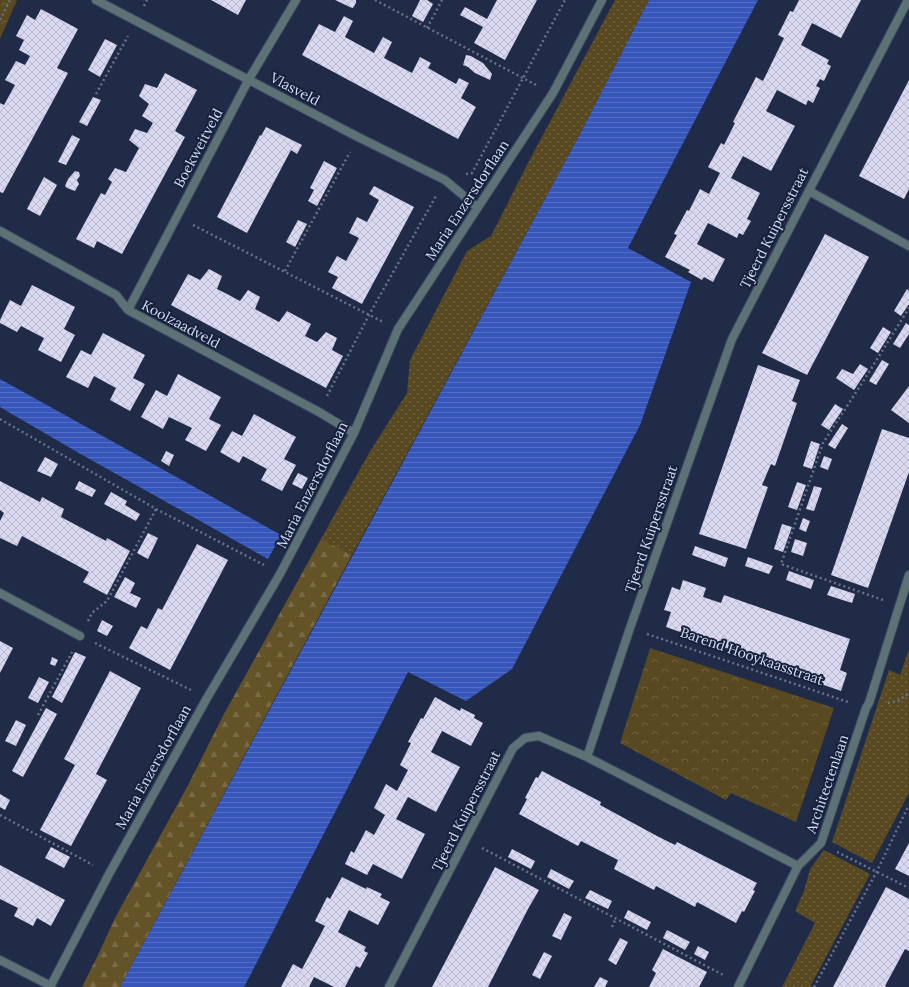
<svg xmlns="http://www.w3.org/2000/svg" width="909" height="987" viewBox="0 0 909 987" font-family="Lora,serif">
	<defs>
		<pattern id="grass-dots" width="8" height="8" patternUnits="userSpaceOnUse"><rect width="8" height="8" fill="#594921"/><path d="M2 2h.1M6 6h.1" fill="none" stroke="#706342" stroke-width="1.8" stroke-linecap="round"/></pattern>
		<pattern id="forest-firs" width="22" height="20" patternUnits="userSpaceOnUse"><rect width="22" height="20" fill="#655328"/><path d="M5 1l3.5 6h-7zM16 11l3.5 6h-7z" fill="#7a6b48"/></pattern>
		<pattern id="park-crowns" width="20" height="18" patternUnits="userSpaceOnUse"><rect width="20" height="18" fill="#594921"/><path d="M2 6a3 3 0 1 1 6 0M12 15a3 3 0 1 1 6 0" fill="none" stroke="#706342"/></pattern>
		<pattern id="water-rules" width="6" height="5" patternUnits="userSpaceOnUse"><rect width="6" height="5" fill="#3756ba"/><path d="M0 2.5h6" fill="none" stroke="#536ec4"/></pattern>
		<pattern id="building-cross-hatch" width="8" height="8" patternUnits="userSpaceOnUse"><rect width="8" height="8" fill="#d9d8f0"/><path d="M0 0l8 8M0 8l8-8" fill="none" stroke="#babace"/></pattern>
	</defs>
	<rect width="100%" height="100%" fill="#202b48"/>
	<path fill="url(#grass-dots)" d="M615 0H649L580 134 352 555 321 539 369 453 407 393 410 360 467 251 491 236 528 163Z
		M909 649V793L872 863 832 842 889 670 900 675Z
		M824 850 870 874 810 987H782L815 923 795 911 804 891 810 869Z"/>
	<path fill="url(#forest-firs)" d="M321 539 352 555 120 987H82L97 957 115 918 187 787 224 714Z"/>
	<path fill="url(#park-crowns)" d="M0 0H17L0 39Z
		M650 648 834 708 796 822 731 793 726 800 620 743Z"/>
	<path fill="url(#water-rules)" d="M649 0H758L628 248 691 282 640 425 512 669 466 701 408 672 244 987H120L580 134Z
		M0 379 281 535 268 559 77 452 0 407Z"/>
	<path fill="url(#building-cross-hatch)" d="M211 0H246L238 15Z
		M335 0H356V3L353 8H352Z
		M420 0H427L433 4 423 22 412 16Z
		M497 0H537L505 60 474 43 483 27 460 15 465 7 487 19Z
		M799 0H861L841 38 812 23 801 45 829 60 827 64 831 66 824 81 820 79 816 86 820 88 813 103 808 100 806 105 777 90 766 111 795 126 771 171 743 156 731 178 760 193 747 219 751 221 743 235 739 233 737 238 708 223 697 244 725 259 713 282 704 277 702 280 688 272 690 270 665 257 677 235 674 234 687 210 689 211 700 189 709 194 720 173 708 167 721 143 724 145 735 123 733 122 756 77 763 81 784 38 778 35 790 11 793 12Z
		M41 9 78 29 57 68 68 73 3 193 0 192V103L4 105 15 85 5 80 16 61 25 65 30 56 19 50 24 40 16 36 27 15 35 20Z
		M344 16 353 21 345 37 374 53 383 37 392 42 384 58 412 73 420 57 431 63 428 68 456 84 459 78 469 83 461 98 476 107 458 139 302 55 319 24 335 32Z
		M105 39 117 45 100 77 88 70Z
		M466 55 471 56 483 63 492 74 490 80 475 73 468 67 463 65Z
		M165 73 197 90 175 131 185 137 122 254 97 241 94 248 76 239 101 193 105 195 112 182 108 179 115 168 126 172 139 148 129 140 135 129 147 133 153 123 142 116 149 104 139 96 145 84 157 88Z
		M909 80V189L904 199 859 176Z
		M93 97 101 100 87 126 79 122Z
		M266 127 302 145 297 154 291 150 247 233 217 217 260 135 261 136Z
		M72 135 80 139 66 165 58 162Z
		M324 161 337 168 317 206 308 201 314 190 310 188Z
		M75 171 79 172 80 176 77 180 79 184 75 191 67 188 65 186 68 179Z
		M44 177 57 185 40 216 27 209Z
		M374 186 414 207 362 304 332 288 338 277 328 272 337 256 346 261 359 238 349 233 357 217 367 222 379 200 369 194Z
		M298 220 307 224 295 247 286 242Z
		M825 234 869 257 807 375 762 353Z
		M209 269 222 276 217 289 227 294 240 301 248 290 260 297 255 309 266 315 279 322 287 311 311 324 305 336 317 342 326 332 337 338 332 350 343 356 326 388 171 305 188 274 200 280Z
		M32 285 75 307 64 329 75 335 61 362 38 350 44 338 21 326 17 332 0 323V320L10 300 21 306Z
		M907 289 909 291V304L901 316 894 311Z
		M906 323 909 325V334L900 348 893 344Z
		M883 327 891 332 878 353 870 348Z
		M103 333 145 355 133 378 145 384 130 411 110 400 116 388 94 376 88 388 66 377 81 350 91 355Z
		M882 360 889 364 876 385 869 381Z
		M860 364 868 369 854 390 836 378 842 369 853 374Z
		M758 365 800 380 792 401 797 403 775 466 771 464 762 485 768 487 746 549 699 534Z
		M178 374 221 397 209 419 221 425 206 451 185 440 192 428 169 417 163 429 141 417 156 390 167 396Z
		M909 386V423L891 410Z
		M835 404 843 409 829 430 821 425Z
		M254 414 296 437 284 459 296 465 282 491 261 480 267 469 243 456 239 463 220 452 232 431 242 436Z
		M842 424 848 428 835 449 828 445Z
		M882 429 909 438V472L868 588 831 575Z
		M811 441 820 444 812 469 803 466Z
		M166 451 174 455 169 466 161 461Z
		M824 456 832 459 828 470 820 467Z
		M45 457 58 464 51 477 37 471Z
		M298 473 308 478 302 489 292 484Z
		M0 481 40 502 42 497 64 509 61 517 106 541 107 538 130 551 107 595 83 582 89 572 67 560 22 536 17 546 0 538V521L4 513 0 510Z
		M79 481 96 490 92 497 75 489Z
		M797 482 806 485 797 510 788 507Z
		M814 486 822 488 814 511 806 509Z
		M111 492 127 501 125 505 140 514 136 521 104 504Z
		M803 518 810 521 806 532 799 529Z
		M782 524 792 527 783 552 774 549Z
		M148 533 158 538 148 559 137 553Z
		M795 539 807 543 803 556 791 552Z
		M197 544 228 560 170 670 129 648 141 626 147 629 158 608 162 610Z
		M695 546 728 558 725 567 692 555Z
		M748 557 773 566 769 574 745 566Z
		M789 571 814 580 811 589 786 580Z
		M125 577 135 583 130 593 141 598 136 608 114 597Z
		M683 580 706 588 703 597 721 603 724 595 850 639 840 670 847 673 841 691 821 684 820 681 666 627 671 612 664 610 672 587 680 590Z
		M831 586 855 594 852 603 827 595Z
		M102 620 113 626 107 636 97 631Z
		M0 641 13 648 0 673Z
		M75 652 86 657 62 703 52 697Z
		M52 657 58 660 55 666 50 664Z
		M110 671 141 688 96 774 107 780 71 846 40 830 75 765 64 759Z
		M39 677 49 682 38 703 28 698Z
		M435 697 460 711 461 708 475 715 474 718 483 723 471 746 442 731 431 752 460 767 436 812 408 797 396 819 425 834 402 879 373 864 367 875 345 864 351 851 354 853 366 830 374 835 385 815 374 808 386 784 397 791 408 770 400 765 411 743 408 742 421 718 423 719Z
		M46 708 57 714 23 777 12 771Z
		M16 720 26 725 16 746 5 741Z
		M542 771 601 802 600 805 657 836 675 845 677 842 757 883 753 890 755 891 744 912 742 911 736 923 697 902 695 907 656 886 654 890 614 869 618 860 581 841 578 846 519 814 527 799 525 798 536 777 538 778Z
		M0 794 10 800 5 810 0 807Z
		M909 843V876L895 869Z
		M51 847 70 857 64 868 45 858Z
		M512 849 535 861 531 869 508 857Z
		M0 865 65 900 51 926 37 918 33 926 14 916 18 908 0 899Z
		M495 867 539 890 528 909 488 987H432Z
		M551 869 574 881 569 889 547 877Z
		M342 877 366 889 367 887 382 894 380 897 390 902 378 925 349 910 338 932 366 947 364 951 368 953 360 968 356 966 345 987H334L314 977 309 987H281L293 964 302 969 325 926 315 921 327 897 330 899Z
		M886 887 909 899V951L905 949 885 986 887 987H833Z
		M590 890 612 901 608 909 585 898Z
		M628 910 651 922 647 930 624 918Z
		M564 913 572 917 561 940 552 936Z
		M667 930 690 942 685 950 663 938Z
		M620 938 628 942 616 965 608 960Z
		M698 946 709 952 705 960 694 954Z
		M663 949 707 972 699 987H649L656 973 652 970Z
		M544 952 552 956 540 979 532 975Z
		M600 977 608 981 605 987H594Z"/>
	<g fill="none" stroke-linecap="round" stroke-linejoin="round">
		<g stroke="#3d4863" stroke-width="10">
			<path id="service" d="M809 191 909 246"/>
		</g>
		<g stroke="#3d4863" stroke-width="10">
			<path id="minor" d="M96 0 358 137 445 180 477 207
				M0 231 116 295 128 310 319 412 354 433
				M128 310 249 79 296 0
				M0 593 80 636
				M587 757 798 866
				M0 960 51 986
				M50 987 109 874 207 698 280 574 354 433 398 329 553 93 602 0
				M389 987 513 748 525 738 539 736 587 757 630 628 732 339 908 0
				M738 987 798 866 821 843 866 708 869 703 909 575"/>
		</g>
		<path stroke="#68728b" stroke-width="2.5" stroke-dasharray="2 3" stroke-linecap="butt" d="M375 0 538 86
			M144 6 147 0
			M0 20 10 0
			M427 28 442 0
			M96 94 128 36
			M466 174 472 173 565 0
			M193 225 383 322
			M285 271 350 152
			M327 396 369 315 436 196
			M0 419 156 509 264 565
			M883 600 781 564 823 443 864 380 909 308
			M88 621 92 613 107 601 156 509
			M647 634 848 702
			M95 643 191 690
			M888 703 898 701 909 693
			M38 715 72 652
			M0 815 93 865
			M482 848 725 976
			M837 852 909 888
			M612 927 616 918
			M814 987 877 871 909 805"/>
		<use href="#service" stroke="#5d7275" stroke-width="8"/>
		<use href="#minor" stroke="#5d7275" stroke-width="8"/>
	</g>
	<g text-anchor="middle" stroke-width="4" stroke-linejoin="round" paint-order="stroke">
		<g font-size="14" fill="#d6def1" stroke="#16213d">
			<text transform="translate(295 89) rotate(28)" y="5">Vlasveld</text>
			<text transform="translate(198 148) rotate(-62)" y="5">Boekweitveld</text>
			<text transform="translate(467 200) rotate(-57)" y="5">Maria Enzersdorflaan</text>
			<text transform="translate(774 228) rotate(-63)" y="5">Tjeerd Kuipersstraat</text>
			<text transform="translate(181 324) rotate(28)" y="5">Koolzaadveld</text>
			<text transform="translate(312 485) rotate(-63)" y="5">Maria Enzersdorflaan</text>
			<text transform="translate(651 529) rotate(-71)" y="5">Tjeerd Kuipersstraat</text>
			<text transform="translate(752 656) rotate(19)" y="5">Barend Hooykaasstraat</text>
			<text transform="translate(153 767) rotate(-61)" y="5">Maria Enzersdorflaan</text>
			<text transform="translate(827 784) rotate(-71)" y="5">Architectenlaan</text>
			<text transform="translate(466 811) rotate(-63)" y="5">Tjeerd Kuipersstraat</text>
		</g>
	</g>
</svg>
